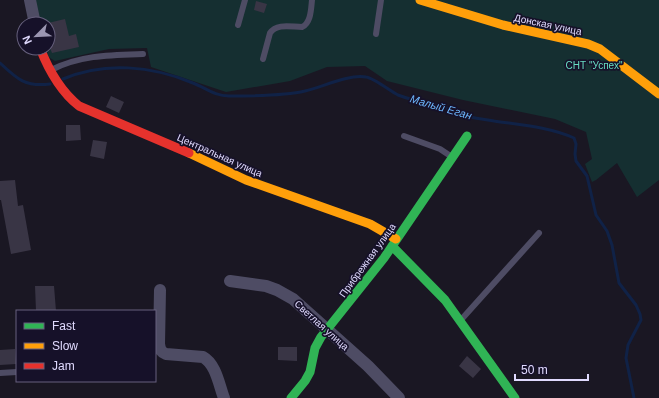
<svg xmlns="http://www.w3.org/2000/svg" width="659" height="398" viewBox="0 0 659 398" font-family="Helvetica,sans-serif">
	<rect width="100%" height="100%" fill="#1a1723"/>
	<path fill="#152f31" d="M33 0H659V180L637 197 617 163 596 180 592 182 585 164 592 159 586 132 555 119 463 100 387 81 365 66 327 67 290 81 226 92 151 67 147 48 109 49 55 61 47 56 48 48V24H39Z"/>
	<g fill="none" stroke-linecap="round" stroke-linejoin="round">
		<path stroke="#102247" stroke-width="3" d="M0 63C17 79 25 87 50 84
			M63 79C105 61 152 66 193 83 206 88 214 96 229 96 251 96 284 96 305 91 323 87 348 74 366 77 374 78 390 91 398 95 416 102 435 104 454 110 458 111 462 115 467 116 476 119 485 119 494 121 521 125 549 127 574 138L576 144 575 154 576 161 587 176 596 215 607 231 612 245 619 283 636 305 640 314 641 320 628 345 626 358 634 398"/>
	</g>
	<path fill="#393545" d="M256 1 267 4 264 13 254 10Z
		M65 19 69 36 76 34 79 47 52 53 48 43V23Z
		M111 96 124 102 119 113 106 107Z
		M66 125H80L81 140 66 141Z
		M93 140 107 142 104 159 90 156Z
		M15 180 18 206 23 205 31 250 11 254 1 200H0V181Z
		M35 286H54L56 311H36Z
		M278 347H297V361L278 360Z
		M15 349 16 364 0 365V350Z
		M467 356 481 369 473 378 459 366Z"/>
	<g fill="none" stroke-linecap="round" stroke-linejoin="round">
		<path stroke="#4e4c64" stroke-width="6" d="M238 25 245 0
			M376 34 381 0
			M263 59 270 33C277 23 291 27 302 27 311 23 311 9 312 0
			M51 70C80 55 111 55 143 54
			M404 136 440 149 452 157
			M460 321 539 233
			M0 373 17 372"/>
		<path stroke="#4e4c64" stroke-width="12" d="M30 0 35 24
			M230 281 266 286 277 290 293 299 368 366 399 398
			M160 290 159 344C160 350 161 352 166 354L203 357C216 364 219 385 224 398"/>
		<path stroke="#30b455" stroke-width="9" d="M392 246 445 300 515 398
			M291 398 305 381 310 372 315 348 321 337 384 258 467 136"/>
		<path stroke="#ff9f0a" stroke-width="9" d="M420 0 503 25 588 44 600 49 659 94
			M189 153 246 180 370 224 396 239"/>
		<path stroke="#e5322d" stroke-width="9" d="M40 48C49 71 60 91 79 106L189 153"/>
	</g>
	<g text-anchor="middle" stroke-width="3.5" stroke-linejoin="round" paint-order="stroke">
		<g font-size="10" fill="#e0dafe" stroke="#161129">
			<text transform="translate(548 24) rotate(12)" y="4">Донская улица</text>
			<text transform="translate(220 155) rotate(24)" y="4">Центральная улица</text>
			<text transform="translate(367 260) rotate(-54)" y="4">Прибрежная улица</text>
			<text transform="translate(322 325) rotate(42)" y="4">Светлая улица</text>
		</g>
		<g font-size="10" fill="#67ddc3" stroke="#161129">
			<text x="594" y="69">СНТ "Успех"</text>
		</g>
		<g font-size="11" font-style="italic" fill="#6cb4fa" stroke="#161129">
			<text transform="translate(441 107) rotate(16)" y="4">Малый Еган</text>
		</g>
	</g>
	<rect x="16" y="310" width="140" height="72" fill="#161129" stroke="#67617e"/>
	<rect x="24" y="323" width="20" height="6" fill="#30b455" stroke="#67617e"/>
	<text x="52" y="330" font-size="12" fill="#e0dafe">Fast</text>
	<rect x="24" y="343" width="20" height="6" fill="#ff9f0a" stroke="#67617e"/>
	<text x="52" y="350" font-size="12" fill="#e0dafe">Slow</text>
	<rect x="24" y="363" width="20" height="6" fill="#e5322d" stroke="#67617e"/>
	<text x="52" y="370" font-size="12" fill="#e0dafe">Jam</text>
	<g transform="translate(36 36) rotate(246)"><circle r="19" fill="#161129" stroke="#67617e"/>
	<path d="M0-3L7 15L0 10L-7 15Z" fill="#9b96b1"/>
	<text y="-6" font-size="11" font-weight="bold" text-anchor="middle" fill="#e0dafe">N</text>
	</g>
	<path d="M515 374v6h73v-6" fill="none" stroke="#e0dafe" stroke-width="2"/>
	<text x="521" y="374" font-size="12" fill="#e0dafe" stroke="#161129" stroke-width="3" paint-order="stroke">50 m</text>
</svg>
